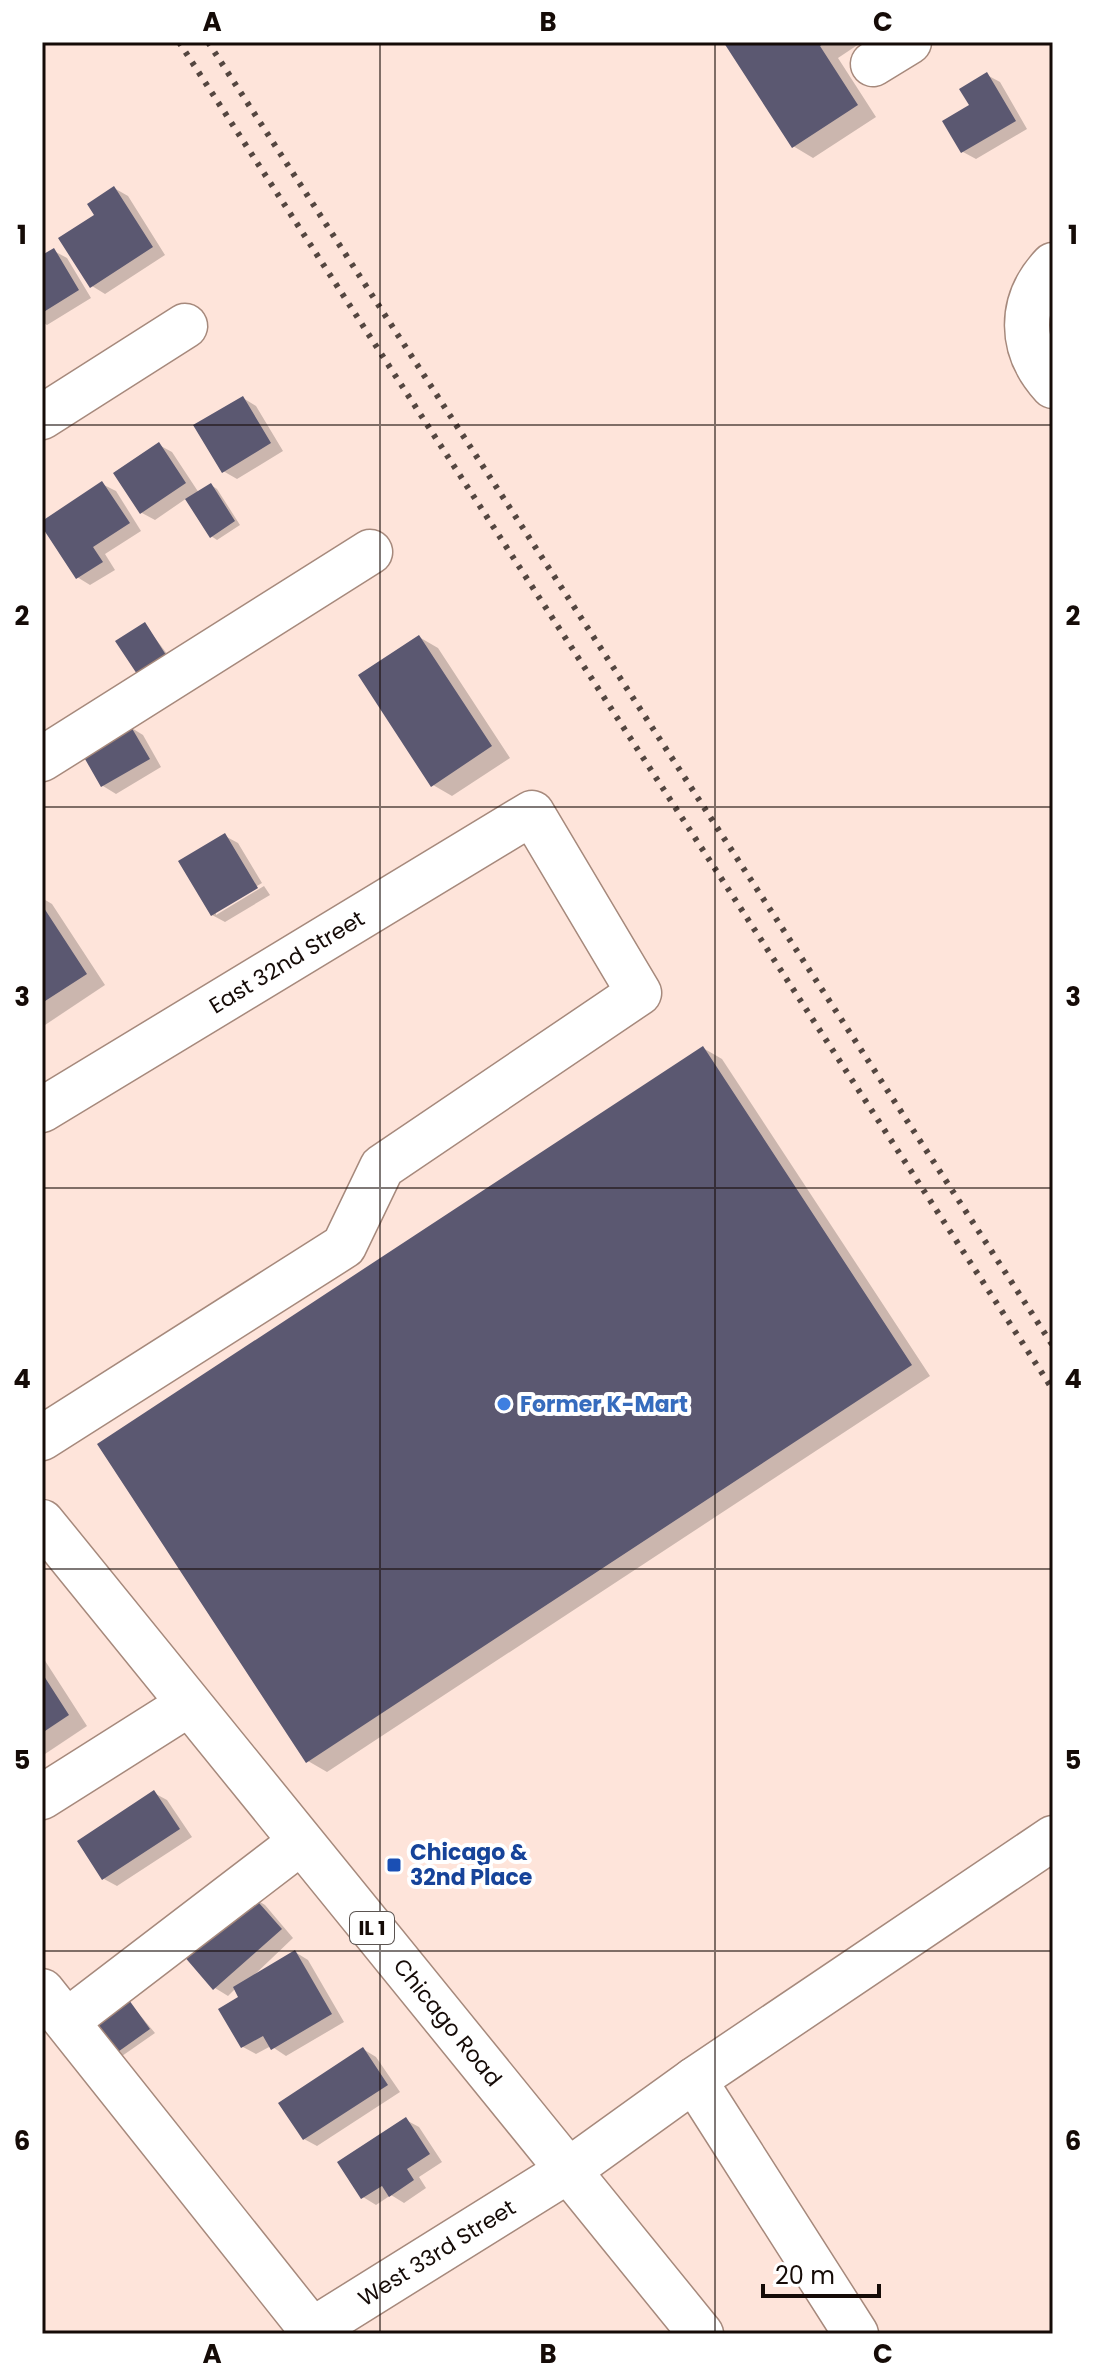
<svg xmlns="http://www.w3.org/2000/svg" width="1095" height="2376" viewBox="0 0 1095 2376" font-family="Poppins,sans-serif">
	<rect width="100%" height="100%" fill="#fee4da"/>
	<path fill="#0003" d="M730 42H862L838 58 876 117 813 158 793 146 727 44Z
		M987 75 1000 82 1027 129 976 159 963 152 971 106Z
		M114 188 128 196 165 255 105 294 92 286 96 216Z
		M54 251 67 258 91 298 47 325 42 322V258Z
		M243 398 256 406 283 451 237 479 223 471Z
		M159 445 172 452 199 493 211 485 217 489 240 525 217 540 211 536 187 498 155 520 142 513Z
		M102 484 116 491 141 531 105 554 115 570 90 585 77 577 42 523Z
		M145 625 171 659 145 676Z
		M419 637 438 648 510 758 452 796 433 785Z
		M130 727 143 735 161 767 116 794 103 786Z
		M225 836 238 843 262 883 216 911V915L264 886 270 895 225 922 212 915Z
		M42 898 52 904 105 985 42 1027Z
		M703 1048 722 1059 930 1376 327 1772 308 1761Z
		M42 1656 87 1726 42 1756Z
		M154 1793 167 1800 192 1837 117 1886 104 1879Z
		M252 1897 265 1905 293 1938 250 1979 295 1952 308 1960 344 2022 286 2056 271 2046 256 2054 243 2047 241 1998 236 1988 228 1996 215 1988Z
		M129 2002 155 2033 122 2056 116 2052Z
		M363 2049 376 2057 400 2092 317 2146 304 2139Z
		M406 2120 419 2127 442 2162 419 2177 426 2188 404 2203 391 2195 376 2205 363 2197Z"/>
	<path fill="#5b5871" d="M826 42 820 46 858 105 792 148 724 43Z
		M987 72 1016 121 961 153 942 121 969 105 959 89Z
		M114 186 153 247 90 288 58 238 94 215 87 204Z
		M54 248 79 290 42 313V255Z
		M1053 320V347L1041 327Z
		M243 396 271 443 222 473 193 425Z
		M159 442 186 483 140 514 113 473Z
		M102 481 130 523 93 547 103 562 76 579 42 527V521Z
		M211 483 235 521 210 538 185 499Z
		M145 622 166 655 137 674 115 641Z
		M419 635 492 746 431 787 358 675Z
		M130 725 150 759 101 787 81 752Z
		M225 833 258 888 211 916 178 861Z
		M42 905 87 974 42 1003Z
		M703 1046 912 1365 306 1763 97 1444Z
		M42 1673 69 1715 42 1733Z
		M154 1790 180 1829 102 1880 77 1841Z
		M252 1895 282 1929 213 1990 183 1955Z
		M295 1950 332 2014 271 2050 263 2036 241 2048 218 2009 238 1997 233 1987Z
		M129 2000 150 2029 115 2054 94 2024Z
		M363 2047 388 2085 303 2140 278 2103Z
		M406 2117 430 2154 407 2169 414 2180 389 2197 382 2186 361 2199 337 2162Z"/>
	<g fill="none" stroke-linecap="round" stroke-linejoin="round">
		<g stroke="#a6897c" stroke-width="47">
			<g id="minor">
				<path d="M873 64 909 42"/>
				<path d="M1053 265C1018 302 1019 349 1053 386"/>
				<path d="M42 417 185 326"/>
				<path d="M42 759 370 552"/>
				<path id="s1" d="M42 1110 532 813 639 993 382 1167 344 1246 42 1438"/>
				<path d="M42 1797 189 1704"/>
				<path d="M42 1991 315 2334"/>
				<path d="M67 2021 301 1842"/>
				<path d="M694 2080 856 2334"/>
				<path id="s2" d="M306 2334 569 2170 694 2080 1053 1838"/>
			</g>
		</g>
		<g stroke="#a6897c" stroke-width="47">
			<g id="major">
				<path id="s3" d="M42 1522 701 2334"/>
			</g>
		</g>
		<use href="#minor" stroke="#fff" stroke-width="44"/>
		<use href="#major" stroke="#fff" stroke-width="44"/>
		<path stroke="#544640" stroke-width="6" stroke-dasharray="4 8" stroke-linecap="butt" d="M179 42 1053 1390
			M208 42 1053 1346"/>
	</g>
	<path fill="none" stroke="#150b07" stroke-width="2" stroke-opacity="0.55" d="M380 42V2334M715 42V2334M42 425H1053M42 807H1053M42 1188H1053M42 1569H1053M42 1951H1053"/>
	<circle fill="#3f7fe0" stroke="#fff" stroke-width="3" cx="504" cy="1404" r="8"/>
	<rect fill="#1a4fb4" stroke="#fff" stroke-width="3" x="386" y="1857" width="16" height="16" rx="4"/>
	<g text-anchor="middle" stroke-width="8" stroke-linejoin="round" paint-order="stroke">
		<rect fill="#fff" stroke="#5b5451" stroke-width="2" x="350" y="1912" width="44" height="32" rx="6"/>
		<g font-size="20" font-weight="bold" fill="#150b07">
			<text x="372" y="1935">IL 1</text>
		</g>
		<g font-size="22" fill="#150b07" stroke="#fff">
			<text dy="8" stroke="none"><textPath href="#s1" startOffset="286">East 32nd Street</textPath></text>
			<text dy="8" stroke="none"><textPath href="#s3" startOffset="644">Chicago Road</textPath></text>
			<text dy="8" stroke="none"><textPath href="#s2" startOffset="154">West 33rd Street</textPath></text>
		</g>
		<g font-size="22" font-weight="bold" fill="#366cbe" stroke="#fff" text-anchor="start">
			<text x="520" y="1412">Former K-Mart</text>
		</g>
		<g font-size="22" font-weight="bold" fill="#164399" stroke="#fff" text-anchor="start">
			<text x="410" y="1860">Chicago &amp;<tspan x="410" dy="25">32nd Place</tspan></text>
		</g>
	</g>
	<rect width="1095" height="2376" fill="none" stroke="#ffffff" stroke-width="88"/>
	<path d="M763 2284v12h116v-12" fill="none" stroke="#150b07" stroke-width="4"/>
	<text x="775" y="2284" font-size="24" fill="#150b07" stroke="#ffffff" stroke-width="6" paint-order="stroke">20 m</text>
	<rect x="44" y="44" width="1007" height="2288" fill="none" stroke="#150b07" stroke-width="3"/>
	<g font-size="26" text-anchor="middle" font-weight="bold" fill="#150b07">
		<text x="212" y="31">A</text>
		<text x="548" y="31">B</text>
		<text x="883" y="31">C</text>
		<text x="22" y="244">1</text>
		<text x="1073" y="244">1</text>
		<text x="22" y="625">2</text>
		<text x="1073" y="625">2</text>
		<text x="22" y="1006">3</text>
		<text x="1073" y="1006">3</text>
		<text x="22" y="1388">4</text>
		<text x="1073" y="1388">4</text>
		<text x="22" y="1769">5</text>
		<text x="1073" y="1769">5</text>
		<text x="22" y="2150">6</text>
		<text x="1073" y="2150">6</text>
		<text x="212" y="2363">A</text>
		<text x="548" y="2363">B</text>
		<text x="883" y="2363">C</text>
	</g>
</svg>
